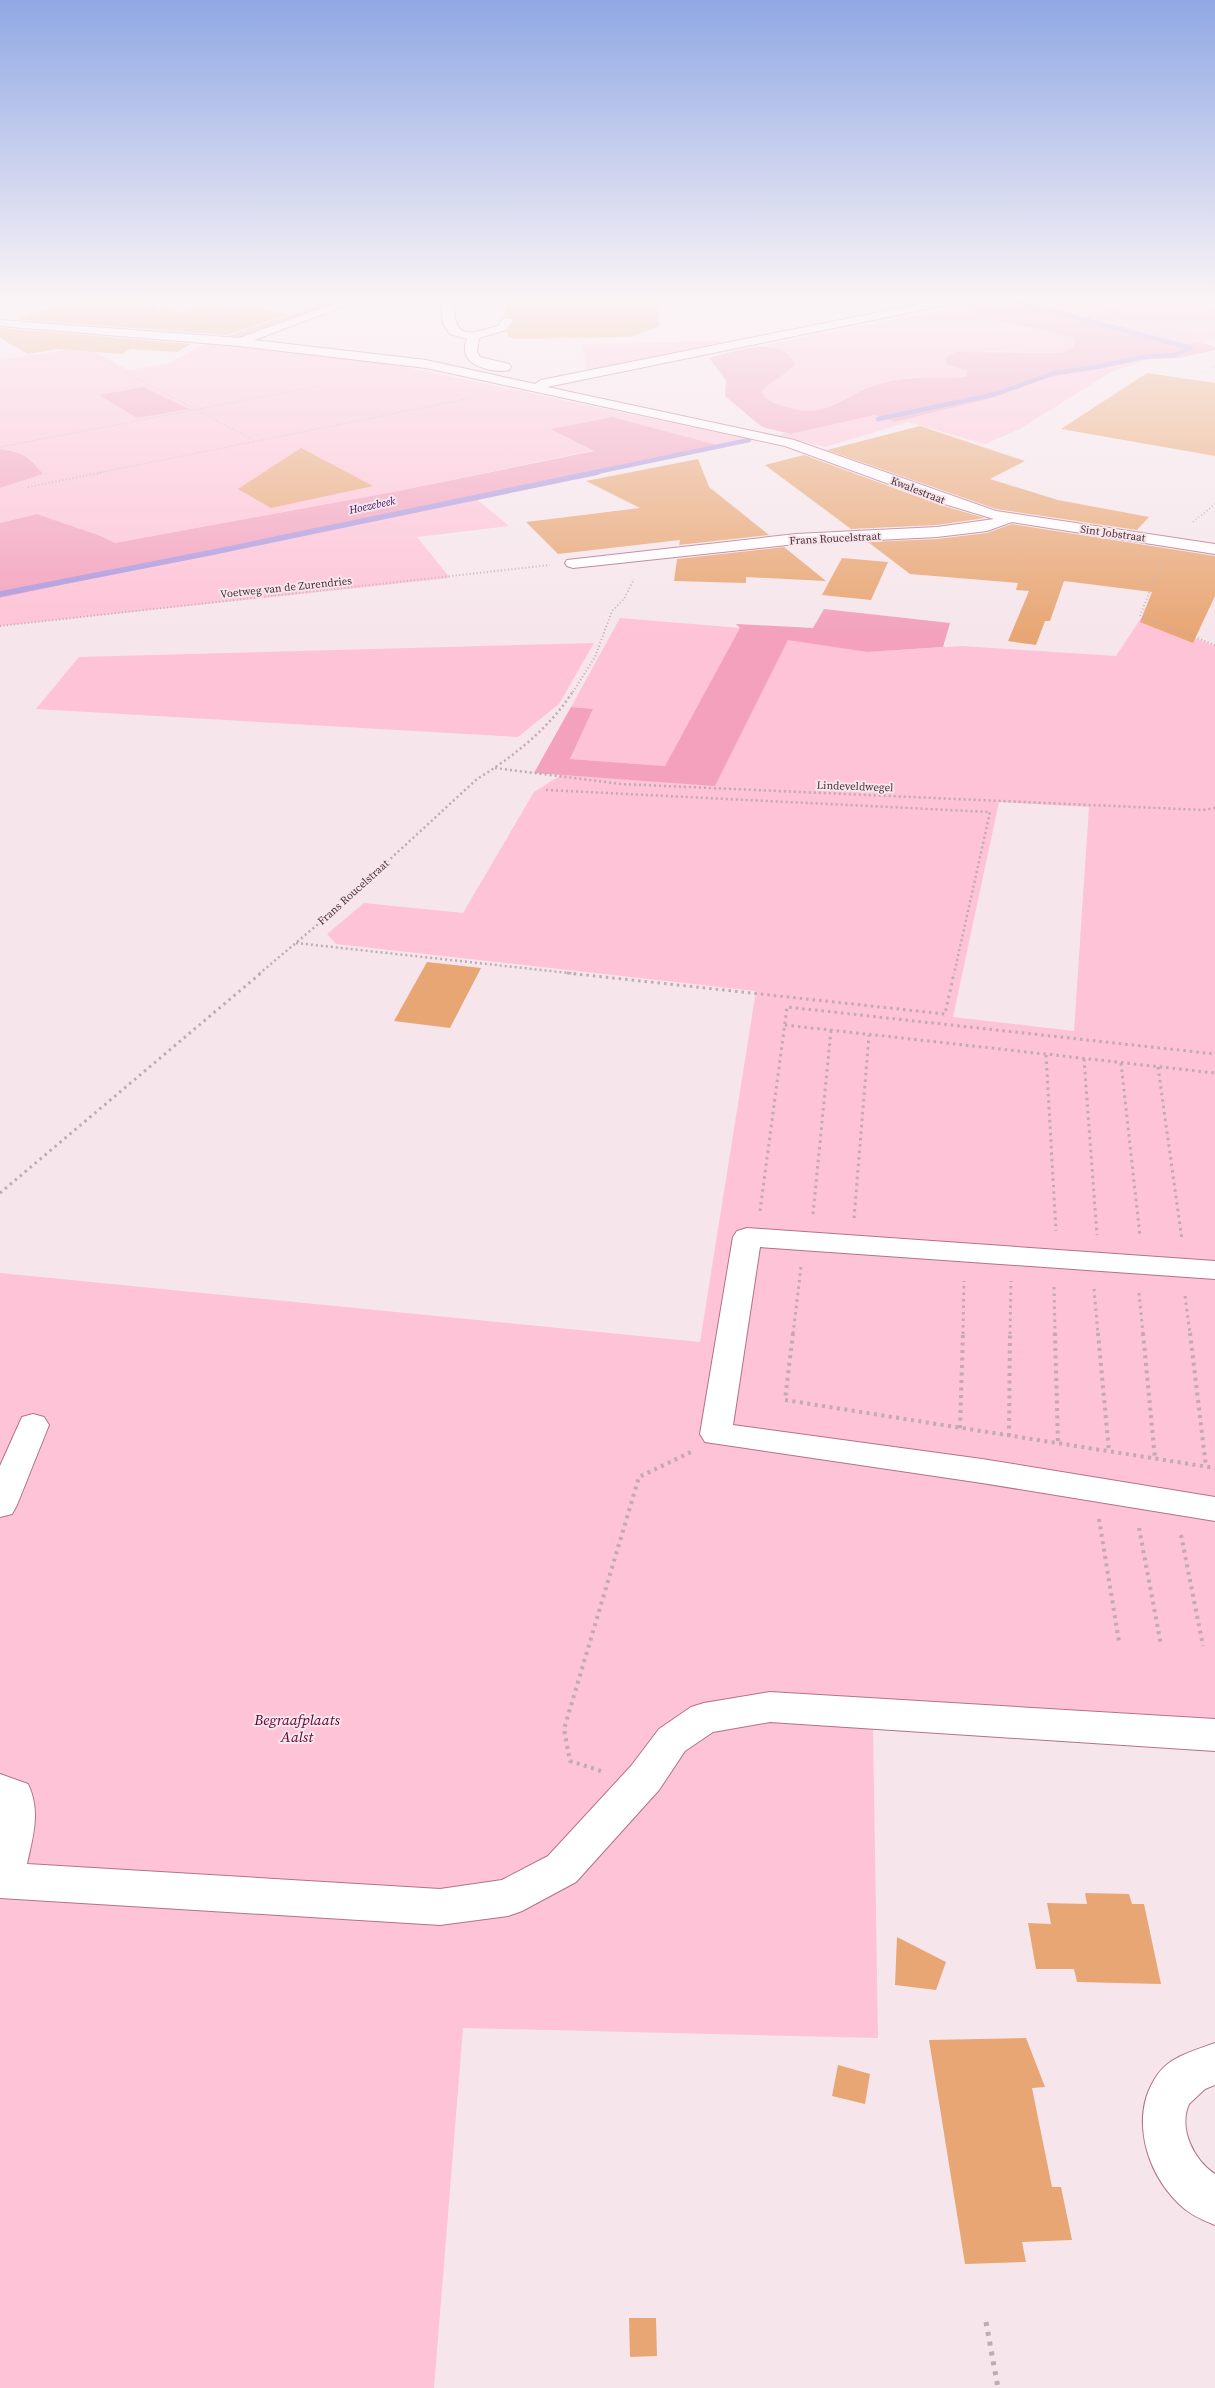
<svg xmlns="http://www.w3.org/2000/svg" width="1215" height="2388" viewBox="0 0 1215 2388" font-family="'Source Serif 4',serif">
	<rect width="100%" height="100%" fill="#f6e6eb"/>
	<path fill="#fec3d6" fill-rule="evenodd" d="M143 301H210L180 310 136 303Z
		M1037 301H1187L1215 309V340L1185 344 1027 306Z
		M964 306 999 321 1036 328 1074 338 1076 347 1061 353 986 351 967 370 966 377 909 378 815 413 791 409 770 402 764 397 762 391C771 382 778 376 790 371L791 357 765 345Z
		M720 341 724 344 610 367 587 369 582 344Z
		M206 343 345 357 406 367 753 440 718 445 612 417 552 429 595 450 398 491 115 543 101 536 37 514 0 523V488L43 474 15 451 0 449V360L86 347 129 370 167 364ZM100 395 188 408 137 418Z
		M1150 359 1111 372 1020 429 985 444 908 422 826 447 779 436 784 433 791 434 875 415 895 422 988 399 1040 379Z
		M474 497 509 526 417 537 450 578 0 626V598Z
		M620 618 741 628 665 766 570 759 593 709 571 707Z
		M1141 618 1215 646V1751L873 1729 878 2038 463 2028 434 2388H0V1273L700 1342 756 991 336 944 327 934 364 903 463 913 534 792 561 775 715 785 788 639 867 652 962 646 1116 656ZM999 802 1089 807 1074 1031 953 1017Z
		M594 643 559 704 518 737 36 709 79 657Z"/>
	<path fill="#f3a1bd" d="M330 301H340L240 337H225Z
		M987 301H1007L1185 344 1200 342 1215 347V350L1180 358 1150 359 1040 379 988 399 895 422 875 415 791 434 762 427 725 396 726 380 709 358C735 352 779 333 795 364 787 375 773 379 762 391 765 401 773 403 783 406 832 422 840 394 883 383 910 376 938 378 966 377L967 370 948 365 945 358 956 352 1061 353 1075 347 1074 338 1036 328 999 321 964 306Z
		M143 387 189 409 137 418 99 395Z
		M612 417 718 445 0 598V523L37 514 101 536 115 543 398 491 594 451 551 429Z
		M0 449C23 452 29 457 43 474L0 488Z
		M824 609 950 623 943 647 867 652 788 640 715 786 534 773 571 707 593 709 570 759 665 766 740 628 736 624 813 628Z"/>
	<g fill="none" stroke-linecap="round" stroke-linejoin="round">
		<path stroke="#ac97dd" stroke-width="4.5" d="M878 419 996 394 1054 373 1097 367 1143 357 1175 355 1191 348 1015 301
			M592 473 749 440"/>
		<path stroke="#ac97dd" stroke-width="5.5" d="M0 594 214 552 598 472"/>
	</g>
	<path fill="#e8a674" d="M74 301H155L156 308 182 312 217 301 289 314 227 335 15 319Z
		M507 301H659V326L632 337 516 339 508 337 507 331 515 320 511 316H506Z
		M0 328 191 344 177 352 131 349 121 354 58 349 28 354 0 338Z
		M1147 373 1215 383V456L1061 429Z
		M920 426 1025 461 990 479 1058 500 1149 517 1137 530 996 509 827 450Z
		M301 448 373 486 271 508 238 489Z
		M804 455 940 505 985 518 937 525 851 529 765 465Z
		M698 459 709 487 769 535 679 545 680 540 558 554 526 522 640 508 586 481Z
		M1012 524 1215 556V596L1193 643 1140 622 1152 592 1064 581 1050 621H1045L1036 645 1008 641 1029 591 1016 590 1018 583 910 574 868 542 937 539 987 533Z
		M784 547 826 581 746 577V583L674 581 677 559Z
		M842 558 888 562 871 600 822 595Z
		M427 962 481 968 450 1028 394 1021Z
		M1085 1893 1129 1894 1132 1904H1144L1161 1984 1077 1982 1074 1969H1036L1028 1923 1051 1924 1047 1903 1087 1904Z
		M897 1937 946 1962 936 1990 895 1985Z
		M1026 2038 1045 2087 1032 2088 1052 2187H1061L1072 2240 1022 2242 1026 2262 965 2264 929 2040Z
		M838 2065 870 2074 865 2104 832 2096Z
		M629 2318H656L657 2356 630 2357Z"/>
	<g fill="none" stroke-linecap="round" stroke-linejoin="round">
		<g stroke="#b47188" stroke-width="2">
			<path id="minor" d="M342 301H358L254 340 426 360 535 384 541 380 935 301H956L951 304 547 387 794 440 996 511 1215 544V554L1012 522 987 531 937 537 796 544 573 568 567 566 565 563 567 560 796 534 937 527 994 519 941 503 785 446 426 368 239 346 0 326V320L239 338Z
				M446 301 453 304C456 341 468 334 498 326L503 318H511L513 320 506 330 479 338 477 351 480 357 509 364 511 367 509 370C497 373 471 368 466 355 464 350 465 344 467 339L450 334 443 324 441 304Z
				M747 1228 1215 1261V1279L760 1247 733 1425 982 1459 1215 1497V1521L982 1483 705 1442 700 1434 733 1237 737 1231Z
				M33 1414 44 1417 49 1425 17 1505 12 1514 0 1517V1466L22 1417Z
				M770 1692 1215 1719V1751L770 1722 713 1732 685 1751 659 1790 576 1882 522 1911 508 1916 440 1925 0 1898V1774L28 1784C41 1811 33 1836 27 1864L440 1889 502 1880 548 1856 631 1766 659 1729 691 1707 704 1703Z
				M1215 2043V2085L1205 2089 1189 2104C1178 2129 1194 2160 1215 2174V2225C1202 2220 1189 2214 1179 2204 1145 2171 1129 2114 1158 2074 1171 2056 1196 2050 1215 2043Z"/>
		</g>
		<path stroke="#bfabb1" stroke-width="1" stroke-dasharray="1 2" stroke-linecap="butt" d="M1082 301 1215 345
			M667 324 706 325 704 328
			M89 353 255 441
			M1204 373 1215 366
			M1203 401H1205
			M0 447 319 386
			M98 473 471 398"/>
		<path stroke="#bfabb1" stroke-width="2" stroke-dasharray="1 2.5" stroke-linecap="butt" d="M28 487 104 472
			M1193 522 1215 504
			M1161 563 1140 616 1215 645
			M0 626 550 565
			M573 692 595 657 612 611 624 599 634 579"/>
		<path stroke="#bfabb1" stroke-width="2.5" stroke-dasharray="2 3" stroke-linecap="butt" d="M495 768 621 784 1203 810 1215 808
			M546 790 990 812 954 974
			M296 943 578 974
			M259 974 336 909 477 779C513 757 551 727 573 691"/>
		<path stroke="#bfabb1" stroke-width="3" stroke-dasharray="2.5 4" stroke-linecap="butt" d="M567 973 945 1014 954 973
			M785 1025 1215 1073
			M1046 1055 1056 1231
			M1084 1059 1097 1235
			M1121 1063 1140 1236
			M1158 1067 1182 1240
			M0 1193 261 973
			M760 1211 787 1007 1215 1054
			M813 1214 831 1030
			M854 1218 869 1035
			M1054 1287 1055 1334
			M1094 1289 1098 1334
			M1139 1293 1143 1334
			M1185 1296 1190 1334
			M793 1334 801 1267
			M963 1334 964 1281
			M1010 1334 1011 1281"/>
		<path stroke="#bfabb1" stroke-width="4" stroke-dasharray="3 4.5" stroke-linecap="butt" d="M793 1333 785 1400 1215 1468
			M1055 1333 1058 1443
			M1098 1333 1109 1452
			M1143 1333 1155 1459
			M1190 1333 1206 1467
			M960 1428 963 1333
			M1009 1436 1010 1333
			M1099 1519 1119 1642
			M1139 1528 1161 1645
			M1181 1535 1203 1646
			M601 1771 570 1761 564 1729 639 1477 691 1452"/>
		<path stroke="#bfabb1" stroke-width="5" stroke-dasharray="4 6" stroke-linecap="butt" d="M986 2322 998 2388"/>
		<use href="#minor" fill="#fff" fill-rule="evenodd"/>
	</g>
	<linearGradient id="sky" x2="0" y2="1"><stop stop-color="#90a8e4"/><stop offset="0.47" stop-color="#fbf4f6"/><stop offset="1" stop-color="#fbf4f6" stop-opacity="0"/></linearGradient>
	<rect width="1215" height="635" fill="url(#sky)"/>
	<g text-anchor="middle" stroke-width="4" stroke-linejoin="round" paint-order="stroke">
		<g font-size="11" fill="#4d2f39" stroke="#f6e6eb">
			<text transform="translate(918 490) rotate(21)" y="4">Kwalestraat</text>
			<text transform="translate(1113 533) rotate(8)" y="4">Sint Jobstraat</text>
			<text transform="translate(835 538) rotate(-3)" y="4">Frans Roucelstraat</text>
			<text transform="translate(286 587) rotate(-6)" y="4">Voetweg van de Zurendries</text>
			<text transform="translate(855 786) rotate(2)" y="4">Lindeveldwegel</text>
			<text transform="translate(353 892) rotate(-42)" y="4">Frans Roucelstraat</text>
		</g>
		<g font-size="11" font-style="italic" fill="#381466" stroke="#f6e6eb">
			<text transform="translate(372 505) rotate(-12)" y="4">Hoezebeek</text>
		</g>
		<g font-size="15" font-style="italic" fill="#600032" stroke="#f6e6eb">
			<text x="297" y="1725">Begraafplaats<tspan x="297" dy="17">Aalst</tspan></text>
		</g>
	</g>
</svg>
